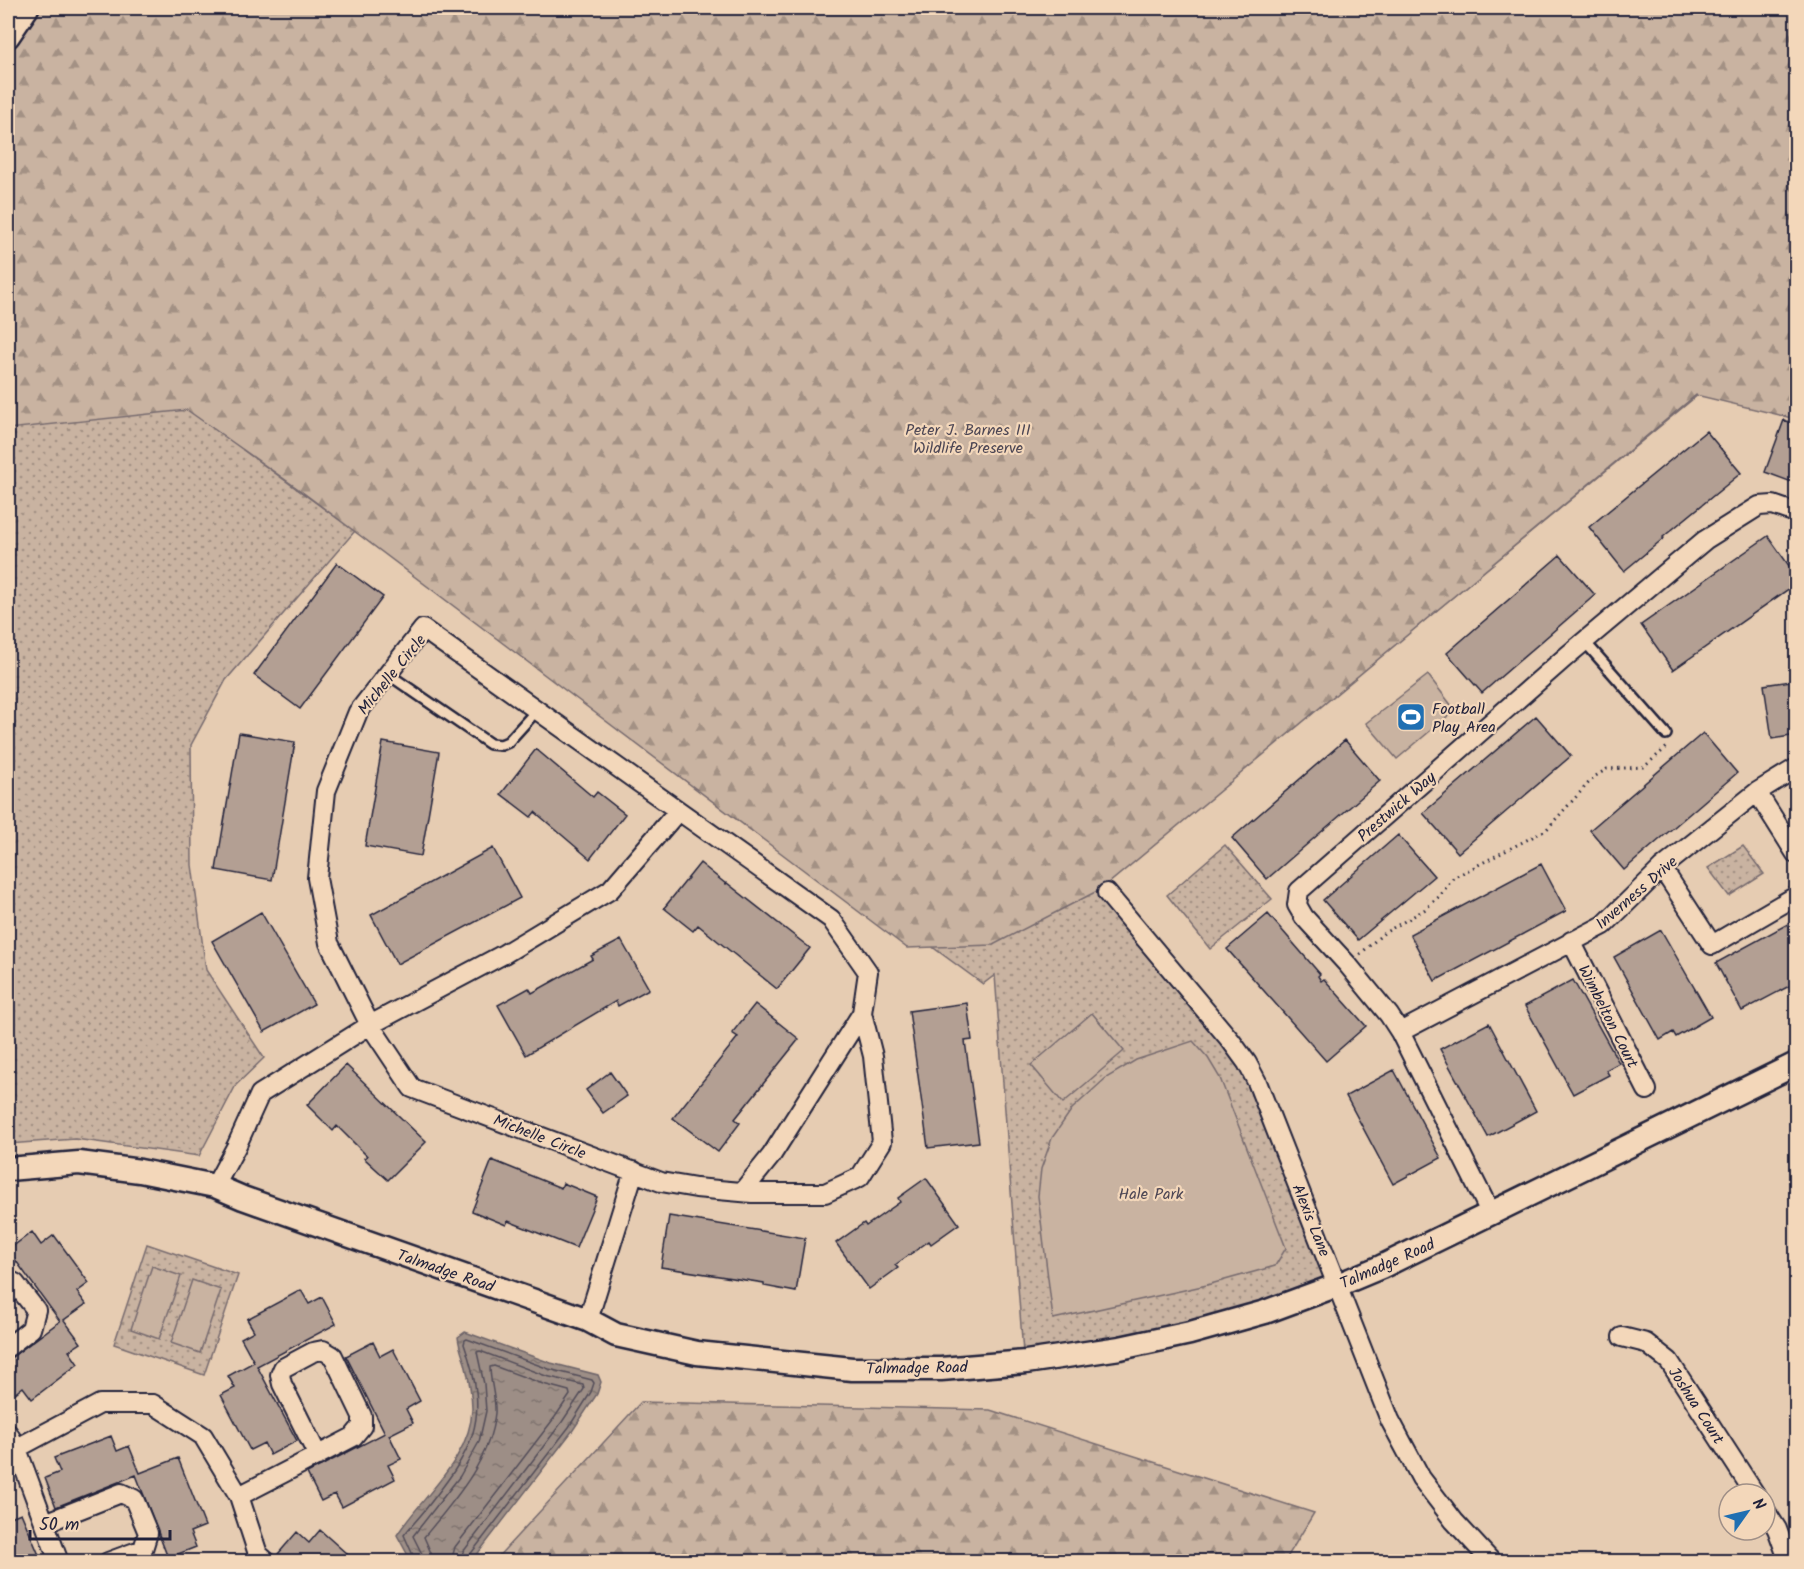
<svg xmlns="http://www.w3.org/2000/svg" width="1804" height="1569" viewBox="0 0 1804 1569" font-family="Kalam,sans-serif">
	<defs>
		<pattern id="green-dots" width="8" height="8" patternUnits="userSpaceOnUse" patternTransform="scale(1.5)"><rect width="8" height="8" fill="#c9b3a1"/><path d="M2 2h.1M6 6h.1" fill="none" stroke="#a39184" stroke-width="1.8" stroke-linecap="round"/></pattern>
		<pattern id="forest-firs" width="22" height="20" patternUnits="userSpaceOnUse" patternTransform="scale(1.5)"><rect width="22" height="20" fill="#c9b3a1"/><path d="M5 1l3.5 6h-7zM16 11l3.5 6h-7z" fill="#a39184"/></pattern>
		<pattern id="water-ripples" width="26" height="14" patternUnits="userSpaceOnUse" patternTransform="scale(1.5)"><rect width="26" height="14" fill="#9d8e86"/><path d="M2 4q2-2 4 0t4 0M15 11q2-2 4 0t4 0" fill="none" stroke="#80746f"/></pattern>
	</defs>
	<rect width="100%" height="100%" fill="#e6ccb2"/>
	<filter id="ink" filterUnits="userSpaceOnUse"><feTurbulence type="fractalNoise" baseFrequency=".0167" numOctaves="2"/><feDisplacementMap in="SourceGraphic" scale="12" xChannelSelector="R" yChannelSelector="G"/><feConvolveMatrix kernelMatrix="1 2 1 2 8 2 1 2 1" color-interpolation-filters="sRGB"/></filter>
	<g filter="url(#ink)">
		<path fill="url(#green-dots)" stroke="#766a6e" stroke-width="1.5" d="M1796 8 1705 389 1096 891 1103 888 1231 1041 1338 1285 1190 1327 1023 1353 995 975 983 984 245 444 243 450 355 531 226 680 191 745 192 865 206 970 264 1058 236 1085 199 1156 75 1139 8 1144V33Z
			M1225 845 1272 899 1210 949 1167 895Z
			M1743 846 1764 874 1729 896 1708 868Z
			M147 1244 238 1275 204 1375 114 1344Z"/>
		<path fill="url(#forest-firs)" stroke="#766a6e" stroke-width="1.5" d="M8 8H1796V419L1696 395 1103 888 993 945 907 948 297 488 187 410 8 429Z
			M641 1402 990 1410 1314 1513 1285 1561H494Z"/>
		<path fill="#c9b3a1" stroke="#766a6e" stroke-width="1.5" d="M1428 675 1455 710 1397 759 1366 723Z
			M1092 1013 1124 1051 1063 1103 1031 1065Z
			M1193 1041 1208 1058 1220 1078 1286 1248 1275 1266 1207 1285 1053 1319 1038 1196 1041 1169 1052 1138 1072 1109 1106 1078 1136 1060Z
			M152 1266 181 1276 159 1339 131 1329Z
			M192 1280 221 1290 200 1353 171 1343Z"/>
		<path fill="url(#water-ripples)" stroke="#6c6368" stroke-width="1.5" d="M465 1332 551 1363 598 1375 601 1382 597 1394 573 1430 472 1561H411L397 1535C422 1496 471 1459 472 1409 472 1393 469 1379 465 1363 462 1354 459 1347 458 1337Z"/>
		<g fill="none" stroke-linecap="round" stroke-linejoin="round">
			<path stroke="#534d59" stroke-width="1.5" d="M416 1562 404 1535C410 1527 418 1519 425 1510 472 1450 492 1422 464 1344L465 1340 467 1339 549 1369 592 1380 594 1383 591 1392 569 1427 469 1556 468 1562
				M423 1562 422 1554 413 1536 460 1476 479 1442 486 1411 484 1384 477 1352 480 1351 546 1376 583 1385 584 1389 562 1422 463 1552 460 1562
				M432 1562 431 1553 424 1537C454 1501 490 1461 495 1413 496 1398 490 1382 490 1367L494 1366 543 1384 569 1391 570 1395 555 1417 455 1547 451 1562"/>
		</g>
		<path fill="#b39f93" stroke="#22223b" stroke-width="1.5" d="M1784 420 1797 425V484L1765 472Z
			M1706 431 1741 473 1663 537 1664 538 1624 571 1589 527Z
			M1768 536 1797 577V583L1673 670 1641 625Z
			M1560 555 1595 595 1482 693 1447 653Z
			M337 563 383 597 300 709 254 675Z
			M1797 680V735L1772 739 1764 685Z
			M1536 716 1571 756 1458 853 1423 813Z
			M239 733 295 742 272 880 216 870Z
			M1703 733 1737 773 1624 870 1590 830Z
			M1345 740 1380 781 1267 879 1232 838Z
			M383 742 439 752 421 856 365 846Z
			M536 749 593 797 597 792 625 814 590 859 535 812 531 817 501 794Z
			M1398 835 1434 876 1358 940 1323 900Z
			M493 848 520 898 397 964 371 915Z
			M700 863 726 884 727 883 810 948 777 989 698 925 693 931 664 908Z
			M1541 864 1566 911 1435 981 1410 934Z
			M261 912 314 1004 264 1032 212 941Z
			M1268 914 1320 974 1318 976 1321 981 1324 979 1366 1026 1326 1061 1227 949Z
			M1797 919V982L1742 1011 1716 963Z
			M1661 930 1711 1017 1676 1037 1673 1032 1660 1040 1614 957Z
			M621 940 649 989 618 1006 616 1001 526 1055 498 1005 529 988 532 993 593 959 591 956Z
			M1573 980 1619 1063 1606 1070 1609 1075 1573 1094 1525 1006Z
			M967 1003 972 1040 965 1041 979 1142 928 1148 909 1011Z
			M755 1004 799 1039 735 1119 740 1123 718 1152 673 1118 738 1037 732 1033Z
			M1489 1023 1536 1111 1488 1137 1440 1049Z
			M346 1065 426 1142 388 1180 364 1158 367 1156 337 1126 333 1131 307 1105Z
			M1394 1070 1441 1158 1393 1184 1346 1096Z
			M610 1072 627 1096 603 1113 586 1090Z
			M492 1160 561 1188 563 1183 597 1197 576 1248 508 1221 506 1225 472 1211Z
			M926 1178 959 1224 931 1244 929 1241 895 1265 898 1268 869 1289 836 1243 864 1223 866 1226 900 1202 898 1198Z
			M669 1216 805 1238 796 1292 764 1286V1283L661 1267Z
			M32 1232 41 1245 54 1235 89 1283 77 1292 86 1304 64 1320 81 1343 69 1351 78 1364 32 1399 23 1387 8 1399V1360L60 1321 8 1250Z
			M301 1290 309 1304 322 1297 336 1324 257 1366 297 1441 270 1455 264 1443 250 1450 221 1395 235 1388 228 1376 254 1362 241 1338 254 1331 247 1319Z
			M373 1342 380 1356 393 1349 420 1401 406 1409 413 1423 389 1435 401 1459 388 1465 395 1479 342 1507 335 1494 321 1501 307 1473 385 1433 346 1356Z
			M111 1436 117 1451 129 1446 140 1473 178 1458 205 1526 190 1532 196 1547 168 1558 136 1475 56 1507 45 1478 60 1472 54 1458Z
			M21 1513 42 1562H8V1518Z
			M320 1530 356 1562H286L278 1554 297 1532 309 1543Z"/>
		<g fill="none" stroke-linecap="round" stroke-linejoin="round">
			<g stroke="#22223b" stroke-width="14">
				<path id="service" d="M1585 642 1666 734
					M388 674 490 744 501 745 508 742 537 710"/>
			</g>
			<g stroke="#22223b" stroke-width="22">
				<path id="minor" d="M423 629 831 919 868 972 862 1013 873 1056 882 1142 860 1177 825 1193H752L696 1188 661 1182 412 1088 370 1025 329 943 317 878 326 791 358 712Z
					M1757 792 1796 854
					M1662 868 1712 945 1796 896
					M1107 893 1231 1041 1247 1063 1257 1082 1390 1420 1421 1478 1454 1521 1492 1562
					M1571 941 1647 1090
					M1400 1032 1604 925 1662 868 1757 792 1796 768
					M215 1186 236 1147 260 1094 370 1025 504 954 610 890 678 811
					M742 1192 771 1156 862 1013
					M1491 1214 1400 1032 1389 1015 1348 965 1304 917 1297 905 1299 891 1568 655 1705 540 1759 506 1773 505 1796 513
					M8 1280 15 1283 36 1310 31 1329 8 1347
					M588 1320 634 1171
					M1622 1337 1646 1343 1669 1361 1755 1494
					M8 1433 17 1449 59 1562
					M8 1453 100 1404H153L203 1436 239 1496 258 1554 267 1562
					M239 1496 353 1437 362 1426V1416L333 1356 323 1350 313 1352 283 1368 280 1375 282 1384 318 1456
					M1765 1510 1777 1529 1789 1562
					M45 1523 121 1493 134 1499 148 1533 143 1549 108 1562"/>
			</g>
			<g stroke="#22223b" stroke-width="27">
				<path id="tertiary" d="M8 36 27 8
					M8 1169 79 1163 140 1171 215 1186 243 1198 588 1320 616 1335 697 1353 852 1369H941L1026 1362 1120 1348 1190 1333 1265 1312 1338 1285 1381 1267 1796 1064"/>
			</g>
			<path stroke="#22223b" stroke-width="3" stroke-dasharray="1.5 4.5" stroke-linecap="butt" d="M1360 954 1384 933 1424 910 1440 896 1453 878 1546 830 1594 777 1607 769 1644 767 1667 747"/>
			<use href="#service" stroke="#f3d7ba" stroke-width="9"/>
			<use href="#minor" stroke="#f3d7ba" stroke-width="18"/>
			<use href="#tertiary" stroke="#f3d7ba" stroke-width="22"/>
		</g>
	</g>
	<defs>
		<g id="stadium-square" transform="scale(1.5)"><rect x="-9" y="-9" width="18" height="18" rx="4" fill="#1f6fb2" stroke="#f3d7ba"/><path d="M0-5a6.5 5 0 1 0 0 10a6.5 5 0 1 0 0-10ZM-3.5-1.8h7v3.6h-7Z" fill="#fff"/></g>
	</defs>
	<g fill-rule="evenodd">
		<use href="#stadium-square" x="1411" y="717"/>
	</g>
	<g text-anchor="middle" stroke-width="4.5" stroke-linejoin="round" paint-order="stroke">
		<g font-size="16" fill="#4c4654" stroke="#f3d7ba">
			<text x="968" y="435">Peter J. Barnes III<tspan x="968" dy="18">Wildlife Preserve</tspan></text>
			<text x="1151" y="1199">Hale Park</text>
		</g>
		<g font-size="16" fill="#22223b" stroke="#f3d7ba">
			<text transform="translate(391 674) rotate(-51)" y="6">Michelle Circle</text>
			<text transform="translate(1396 806) rotate(-41)" y="6">Prestwick Way</text>
			<text transform="translate(1636 892) rotate(-41)" y="6">Inverness Drive</text>
			<text transform="translate(1609 1016) rotate(63)" y="6">Wimbelton Court</text>
			<text transform="translate(540 1136) rotate(21)" y="6">Michelle Circle</text>
			<text transform="translate(1312 1220) rotate(68)" y="6">Alexis Lane</text>
			<text transform="translate(1387 1263) rotate(-24)" y="6">Talmadge Road</text>
			<text transform="translate(446 1270) rotate(19)" y="6">Talmadge Road</text>
			<text transform="translate(917 1367) rotate(-1)" y="6">Talmadge Road</text>
			<text transform="translate(1697 1405) rotate(57)" y="6">Joshua Court</text>
		</g>
		<g font-size="16" fill="#22223b" stroke="#f3d7ba" text-anchor="start">
			<text x="1432" y="714">Football<tspan x="1432" dy="18">Play Area</tspan></text>
		</g>
	</g>
	<rect width="1804" height="1569" fill="none" stroke="#f3d7ba" stroke-width="30"/>
	<rect x="15" y="15" width="1774" height="1539" fill="none" stroke="#22223b" stroke-width="2" filter="url(#ink)"/>
	<g transform="translate(1747 1512) rotate(56)"><circle r="28" fill="#f3d7ba" stroke="#9f8f87" stroke-width="1.5"/>
	<path d="M0-4.5L10 22L0 15L-10 22Z" fill="#1f6fb2"/>
	<text y="-9" font-size="16" font-weight="bold" text-anchor="middle" fill="#22223b">N</text>
	</g>
	<path d="M30 1530v9h140v-9" fill="none" stroke="#22223b" stroke-width="3"/>
	<text x="39" y="1530" font-size="18" fill="#22223b" stroke="#f3d7ba" stroke-width="4.5" paint-order="stroke">50 m</text>
</svg>
